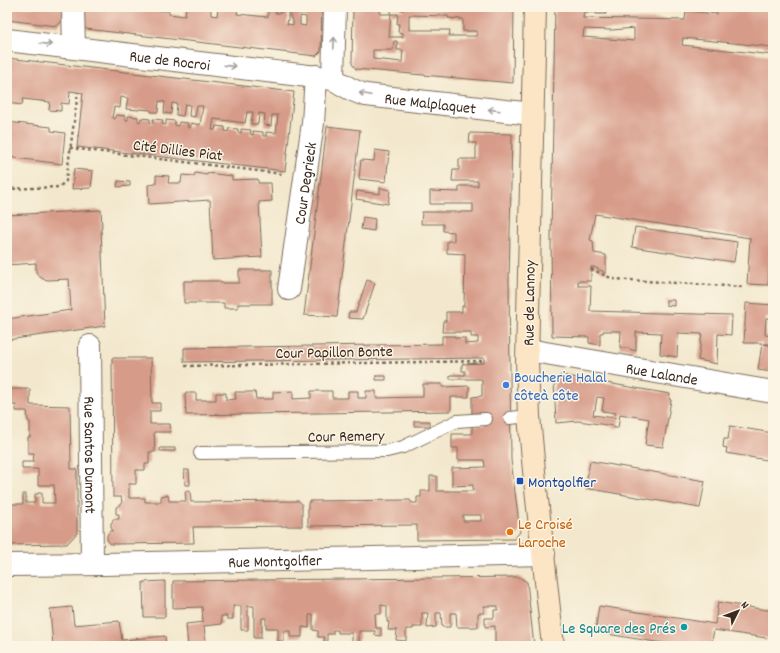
<svg xmlns="http://www.w3.org/2000/svg" width="780" height="653" viewBox="0 0 780 653" font-family="Dekko,sans-serif">
	<rect width="100%" height="100%" fill="#fcf5e5"/>
	<filter id="ink" filterUnits="userSpaceOnUse"><feTurbulence type="fractalNoise" baseFrequency=".025" numOctaves="2"/><feDisplacementMap in="SourceGraphic" scale="8" xChannelSelector="R" yChannelSelector="G"/><feConvolveMatrix kernelMatrix="1 2 1 2 8 2 1 2 1" color-interpolation-filters="sRGB"/></filter>
	<filter id="wash" filterUnits="userSpaceOnUse"><feTurbulence type="fractalNoise" baseFrequency=".012" numOctaves="4" result="noise"/><feDisplacementMap in="SourceGraphic" scale="16" xChannelSelector="R" yChannelSelector="G"/><feGaussianBlur stdDeviation="0.9" result="paint"/><feColorMatrix in="noise" values="0 0 0 0 0 0 0 0 0 0 0 0 0 0 0 0 0 1.4 0 .05"/><feComposite in="paint" operator="in"/></filter>
	<g filter="url(#wash)">
		<rect width="100%" height="100%" fill="#f3e8cd"/>
		<g id="blocks">
			<path fill="#d79b89" fill-rule="evenodd" d="M7 7H63L64 19 57 26 7 20Z
				M82 7H142L141 8 169 11V14L185 16 186 7H200L211 9V15L217 16 218 8 224 9V7H238L237 14 268 17V7H275V13H281V7H322L321 51 316 56 86 29 82 24ZM288 9H290V17L293 22V25L287 24 288 19ZM300 16 306 17V26L300 25Z
				M353 7H380V14H391L389 37H403V33L398 32 399 24H397L398 14H391V10H403V7H514L513 83 356 69 352 64ZM409 15 448 16V18L463 19V31H477V36H449L450 30H409ZM394 41H397V50H403L402 62 373 59V50H393Z
				M555 7H606V14H596V12H584L583 18 685 20 686 11 717 14V7L773 11V47L683 38 682 45 773 55V241H771L768 285 747 284 750 238 595 214 590 240 593 241 594 253 606 255V273L594 267H591V281H578V286H591L590 311 732 315 731 335 718 334 717 364 698 360 702 334 678 333 677 357 660 354 661 333 636 332V351L629 349V348H620L621 331H603V333H600V345L589 343V337L552 336 551 236ZM634 28V41L583 37 584 29 612 30Z
				M7 58 294 92 285 171 77 147 83 93 70 91 69 104 61 103V111L49 110 50 102 23 99 22 105 7 103ZM121 97 128 98 126 109 139 110V109L151 110V112H158L159 101 165 102 164 113 171 114 172 103 177 104 176 115 183 116 185 104 190 105 189 116 195 117 197 106H203L200 125 191 123 190 128 187 127 188 123 179 122 178 126 175 125V121L166 120V125L162 124 163 120 153 119V123H150V119L141 118 140 122 138 121V117L128 116V120H125V116L116 115 115 119 112 118 114 107 120 108ZM247 112H253L251 124H258L259 113 265 114 264 125 271 126 272 115H278L276 133 266 132V136H263V132L253 131V135L250 134 251 130 241 129V133H238V129L229 128 228 132 225 131V127L216 126 215 130H212L214 119 245 123Z
				M7 122 51 127V131L65 133 62 164 7 157Z
				M327 126 360 130 337 317 304 315Z
				M470 133 512 134 509 282 511 460 520 532 514 539 417 540V525L308 526V504L310 501 410 500 412 503H417V497H421V491H430V476H437V491H473V485L452 486V468L485 467 484 460H458V448H452V434H472V425H485V413H472V397L482 396V379H450V375H465V371H462V364L484 363V358L184 362V348L442 344V336H455V338H465V344L478 343V337H471V332H442L443 321H446V312H462V306H464L465 254 447 253V241H454V232L443 231V224H421L422 212H473V204H430V191L459 192V186H478V181H452L453 170H459V159H476V143H469ZM463 515H481V521H463Z
				M375 150 389 152 386 182 359 179 361 160 374 161Z
				M74 169 93 171 91 188 72 189Z
				M195 173 207 175V173L232 176V180L258 179V183H271L272 201 259 202 262 257 213 260 210 200 149 204 148 185 156 184V175L169 176 168 183H181L182 175 194 176Z
				M118 181 130 182V186L117 187Z
				M380 188 390 190 388 204 356 199 357 191 380 194Z
				M101 210 102 228H101L105 326 7 340V319L71 310 69 279 48 280 43 279 39 276 36 272V263L7 265V215Z
				M363 217 375 219 374 231 361 229Z
				M635 227 737 242 734 262 632 247Z
				M239 270H272V304H238V308H224V303H184V281H220V283H239Z
				M367 280 375 283 363 319 348 318 349 312H356Z
				M666 300H674V306L666 305Z
				M746 303 773 305V318H766L765 335 773 336V344H764L773 346V372L758 370 762 343H744Z
				M112 358H151L152 403H160V411H150V424H170L171 432H154L155 452H149V464H145V470H136V484H129V498H145V502H161V496L168 495 169 501H186L185 491H190L191 502 299 501 302 504V526L193 527 194 543 111 544 107 540V535L110 531H113V530L111 528V523L113 521V519H119V514H116V507H118L122 502 121 497H113Z
				M561 375 670 394 669 399 671 400 663 447 645 445 649 419 620 414 618 428H614V426L578 421 556 423 554 381ZM597 397 604 398 602 411 616 413 615 418 593 415 594 410H595Z
				M376 376H386V380H376Z
				M423 384H442V387L469 386V397H451V411L186 415 185 393H196V400H216V393H226V400L236 399 235 392H255L256 399H273V392L293 391V399L311 398V391H332V398H348V391H358V398H366V391H376V398L423 397Z
				M7 389H30V405L70 406 71 469H77V533L67 544 7 545V494H10V504H23V494H26V503H35V494H38V493H42V503H55L54 485H38V469H22V462H33L34 453H28V437H30V422L28 421 27 411H16V405H7Z
				M414 421H430V426H414Z
				M730 426 773 433V461L726 453 727 448 723 447 724 439H728Z
				M160 448H175V451H160Z
				M590 461 705 481 700 508 585 488Z
				M184 470H189L190 485H185Z
				M519 577 527 582 534 646H475V645L495 644V626L485 627V618H494V610H498V606H484V613H478V627H457L456 613H450V627H442L441 613H436V627L427 628 428 613H422V627H413V629H406V641L396 640 397 630H388L389 622H387V606L381 605V614H375L376 628H381V636L375 635V631H359V646H352V633H338V630H333V634H327V643H337V646H325L324 637H318V631L313 630V614L309 615V628L302 627V637H290V631H284V641H278V628H266V618H262V631H261V638H254V606H248V630H241V606H233V619H227V616H221L222 624 204 626 206 644 214 645V646H188L186 624 203 622 202 607 173 608V581Z
				M165 581V617H144L143 582Z
				M718 602 773 611V639L714 630 711 646H680L595 632 599 606 715 624Z
				M72 607 74 625 119 621 122 640 165 636 166 646H53L50 609Z"/>
		</g>
	</g>
	<g filter="url(#ink)">
		<use href="#blocks" fill-opacity="0" stroke="#7b6c5b" stroke-width="1"/>
		<g fill="none" stroke-linecap="round" stroke-linejoin="round">
			<g stroke="#7b6c5b" stroke-width="14">
				<path id="service" d="M510 418 529 416
					M200 453 387 451 403 447 457 421 486 419"/>
			</g>
			<g stroke="#7b6c5b" stroke-width="24">
				<g id="minor">
					<path d="M73 7 74 48"/>
					<path id="s1" d="M7 40 333 79C344 85 353 92 366 95L532 114"/>
					<path d="M333 79 335 7"/>
					<path id="s2" d="M289 289 313 123 316 76"/>
					<path id="s3" d="M90 346 92 564"/>
					<path id="s4" d="M528 350 773 392"/>
					<path id="s5" d="M7 565 104 564 544 554"/>
				</g>
			</g>
			<g stroke="#7b6c5b" stroke-width="24">
				<path id="secondary" d="M535 7 527 361 529 416 534 471 553 646"/>
			</g>
			<path stroke="#7b6c5b" stroke-width="2.5" stroke-dasharray="3 3" stroke-linecap="butt" d="M70 148 283 174
				M7 189 59 187 66 181 78 92
				M591 269 613 279 742 287
				M185 366 484 361"/>
			<use href="#service" stroke="#fff" stroke-width="12"/>
			<use href="#minor" stroke="#fff" stroke-width="22"/>
			<use href="#secondary" stroke="#fce5c4" stroke-width="22"/>
		</g>
		<defs><path id="oneway-shaft" d="M-6 0H5M1.5-3L5.5 0L1.5 3" fill="none" stroke-width="1.6" stroke-linecap="round" stroke-linejoin="round"/></defs>
		<g stroke="#a79f9a">
			<use href="#oneway-shaft" transform="translate(334 43) rotate(-88)"/>
			<use href="#oneway-shaft" transform="translate(46 44) rotate(7)"/>
			<use href="#oneway-shaft" transform="translate(230 66) rotate(7)"/>
			<use href="#oneway-shaft" transform="translate(365 94) rotate(-168)"/>
			<use href="#oneway-shaft" transform="translate(494 110) rotate(-173)"/>
		</g>
	</g>
	<circle fill="#3f7fe0" stroke="#fcf5e5" stroke-width="1.5" cx="506" cy="385" r="4"/>
	<rect fill="#1a4fb4" stroke="#fcf5e5" stroke-width="1.5" x="516" y="477" width="8" height="8" rx="2"/>
	<circle fill="#e8710a" stroke="#fcf5e5" stroke-width="1.5" cx="510" cy="532" r="4"/>
	<circle fill="#0f9aa8" stroke="#fcf5e5" stroke-width="1.5" cx="684" cy="627" r="4"/>
	<g text-anchor="middle" stroke-width="3" stroke-linejoin="round" paint-order="stroke">
		<g font-size="16" fill="#3b2a1e" stroke="#fcf5e5">
			<text dy="6" stroke="none"><textPath href="#s1" startOffset="164">Rue de Rocroi</textPath></text>
			<text dy="6" stroke="none"><textPath href="#s1" startOffset="430">Rue Malplaquet</textPath></text>
			<text transform="translate(178 149) rotate(7)" y="6">Cité Dillies Piat</text>
			<text dy="6" stroke="none"><textPath href="#s2" startOffset="107">Cour Degrieck</textPath></text>
			<text transform="translate(528 303) rotate(-89)" y="6">Rue de Lannoy</text>
			<text transform="translate(334 351) rotate(-1)" y="6">Cour Papillon Bonte</text>
			<text dy="6" stroke="none"><textPath href="#s4" startOffset="136">Rue Lalande</textPath></text>
			<text transform="translate(346 435) rotate(-1)" y="6">Cour Remery</text>
			<text dy="6" stroke="none"><textPath href="#s3" startOffset="109">Rue Santos Dumont</textPath></text>
			<text dy="6" stroke="none"><textPath href="#s5" startOffset="268">Rue Montgolfier</textPath></text>
		</g>
		<g font-size="16" fill="#366cbe" stroke="#fcf5e5" text-anchor="start">
			<text x="514" y="382">Boucherie Halal<tspan x="514" dy="18">côteà côte</tspan></text>
		</g>
		<g font-size="16" fill="#164399" stroke="#fcf5e5" text-anchor="start">
			<text x="528" y="487">Montgolfier</text>
		</g>
		<g font-size="16" fill="#c56008" stroke="#fcf5e5" text-anchor="start">
			<text x="518" y="529">Le Croisé<tspan x="518" dy="18">Laroche</tspan></text>
		</g>
		<g font-size="16" fill="#0d838f" stroke="#fcf5e5" text-anchor="end">
			<text x="676" y="633">Le Square des Prés</text>
		</g>
	</g>
	<rect width="780" height="653" fill="none" stroke="#fcf5e5" stroke-width="24"/>
	<g transform="translate(738 611) rotate(48)" stroke="#fcf5e5" stroke-width="3" paint-order="stroke">
	<path d="M0-3L7 15L0 10L-7 15Z" fill="#3b2a1e"/>
	<text y="-6" font-size="11" font-weight="bold" text-anchor="middle" fill="#3b2a1e">N</text>
	</g>
</svg>
